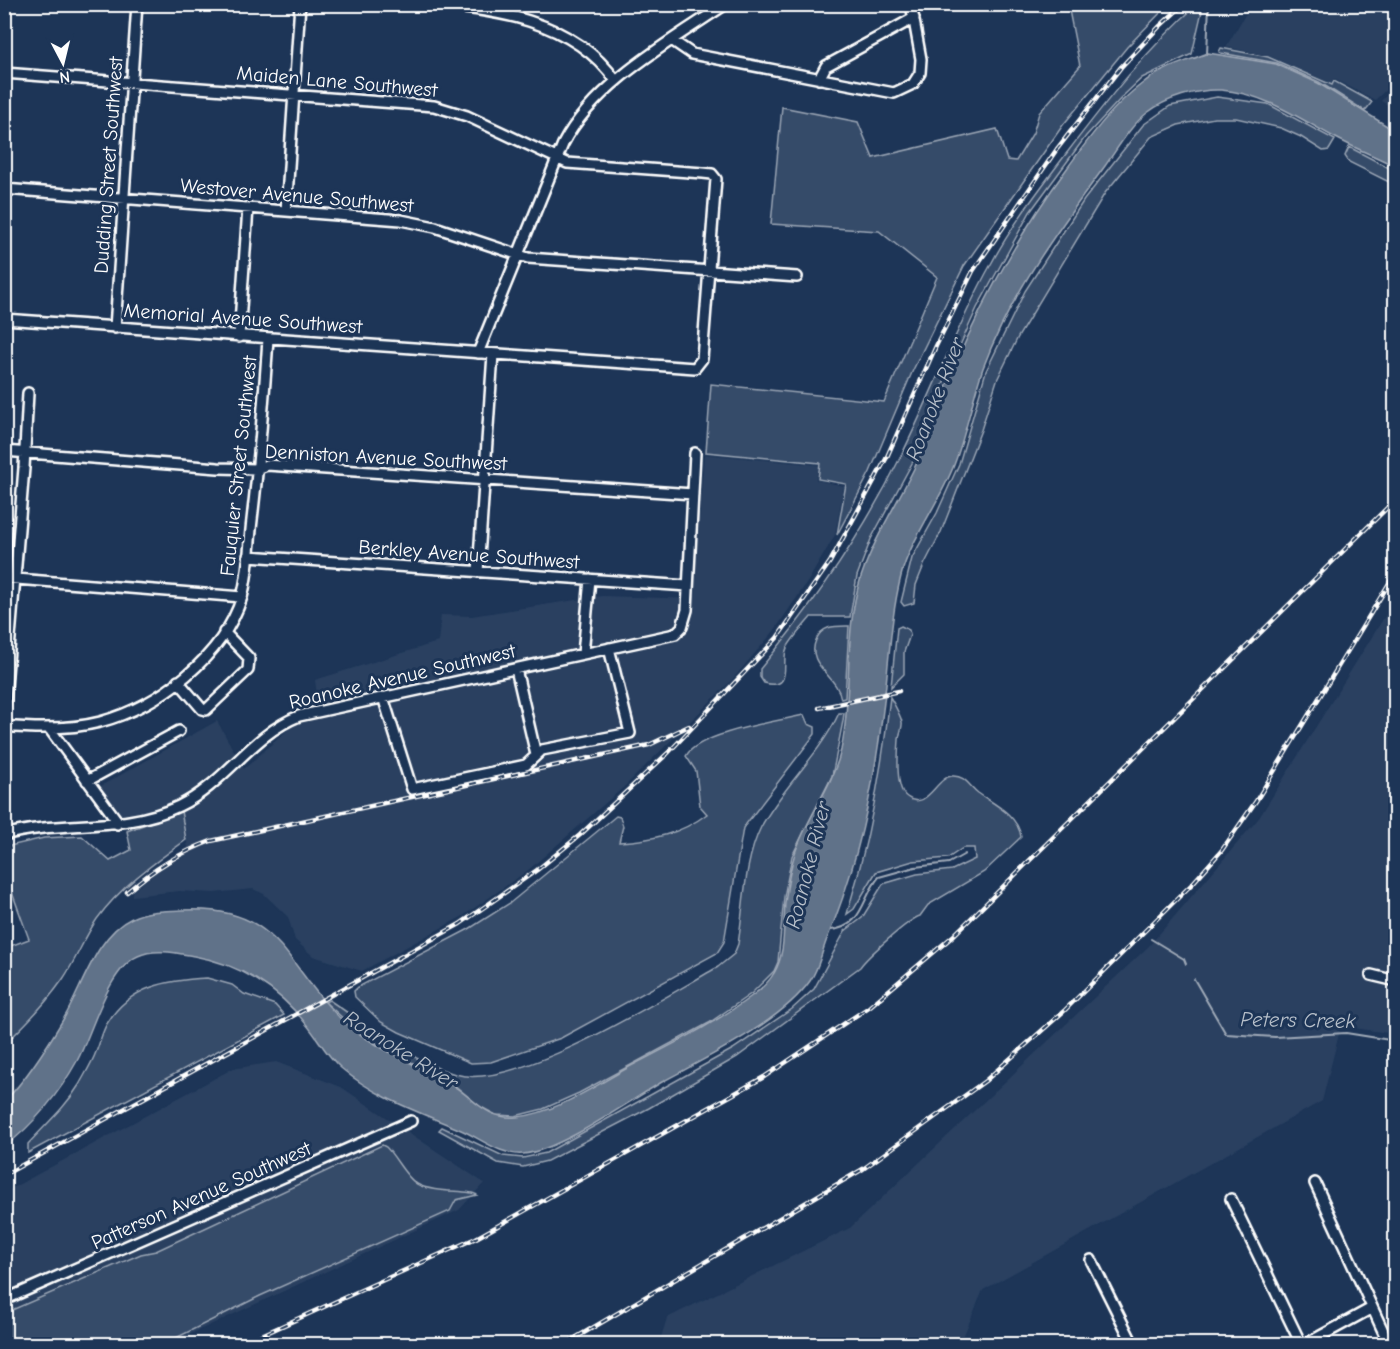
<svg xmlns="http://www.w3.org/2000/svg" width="1400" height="1349" viewBox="0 0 1400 1349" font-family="'Comic Neue',sans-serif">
	<rect width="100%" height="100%" fill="#1d3557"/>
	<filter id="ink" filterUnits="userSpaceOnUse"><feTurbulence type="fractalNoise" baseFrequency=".0167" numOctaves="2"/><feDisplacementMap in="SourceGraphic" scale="12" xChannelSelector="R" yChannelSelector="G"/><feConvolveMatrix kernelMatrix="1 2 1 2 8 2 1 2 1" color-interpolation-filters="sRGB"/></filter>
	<g filter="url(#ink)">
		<path fill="#2a4161" d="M1257 5H1395V81L1375 100 1334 79 1332 84 1269 56 1226 47 1245 15Z
			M1395 87V109L1381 101Z
			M704 454 819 465 816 480 844 486 835 535 808 581 774 631 731 681 625 786 527 871 463 916 362 971 313 956 295 940 288 917 264 894 253 889 214 893 179 891 132 896V892L155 873 189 853 181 812 127 831 101 786 217 721 244 769 318 703 315 680 438 642 441 615 472 616 602 596 693 599Z
			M1395 600V1034L1341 1026 1322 1101 983 1290 960 1344H659L667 1318 850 1228 1149 946 1259 818Z
			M276 1062 341 1087 484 1183 459 1210 169 1344H5V1192L232 1069Z"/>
		<path fill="#364b69" stroke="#9aa5b4" stroke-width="1.5" d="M1198 4 1201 5 1202 11 1192 54 1142 78 1124 95 1086 136 1030 212 977 308 947 374 917 454 871 539 857 576 850 617H811C803 627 793 637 787 648 780 660 795 691 764 683L760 677V669C815 603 864 532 902 454 933 392 956 327 990 266 1011 226 1039 190 1066 154 1107 100 1147 49 1198 4Z
			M1068 5H1168L1127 47 1063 125 964 266 913 370 870 472 837 535 846 484 818 479 820 463 706 452 711 384 884 402 937 277 879 231 771 224 782 107 858 122 873 158 997 129 1007 160 1016 161 1033 133 1039 113 1080 66Z
			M1221 48 1268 57 1332 85 1334 81 1372 102 1365 111 1319 82 1277 63 1221 53 1219 52Z
			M1217 97 1268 104 1335 140 1329 150 1323 151 1301 137 1281 128 1236 118H1214L1178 125 1151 137 1105 193 1018 337 997 380 981 430 941 532 924 565 916 585 914 603 904 606 901 602 912 558 937 513 959 464 986 371 1025 291 1084 200 1143 125 1170 106Z
			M1349 147 1395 171V185L1349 162 1345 156Z
			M849 626 845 698 841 699C838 676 805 665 816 640 822 625 835 626 849 626Z
			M901 626 909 630 910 635 904 652V674L891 687 897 628Z
			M890 697C894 704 900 714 902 722 903 727 899 734 899 740 898 754 895 789 907 797 927 812 936 777 952 776 965 775 969 786 978 793 994 804 1018 815 1021 837L984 872 928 905 920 916C909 919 867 957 860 967L737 1057 649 1108 547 1161 523 1167 498 1163 439 1130 442 1127 503 1156 523 1158 546 1153 733 1049 792 1009 814 989 845 931 862 918 883 884 917 874 952 870 975 859 974 848H963L948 858 913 861 876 872 854 909 847 914C869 842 882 771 890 697Z
			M839 713H844L843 721 832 776 792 856 784 897 778 962 774 971 752 993 709 1023 579 1093 543 1109 515 1116 496 1115 481 1107 449 1081 385 1049 356 1030 325 1002 329 1000C370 1027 407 1060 455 1074 514 1093 664 997 718 967L734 954 738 944C744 907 744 861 761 827 783 786 820 755 839 713Z
			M804 715 808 724 815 727V734L743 828 724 942 717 953 561 1038 491 1062 471 1063 399 1032 381 1022 355 997 354 991 358 987 469 929 510 903 616 816 620 817 623 826 619 842C652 840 681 834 707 814L700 806 696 771 686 756C698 733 778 721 804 715Z
			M181 811 186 840C154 863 120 887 97 919 84 938 76 960 63 979 47 1002 28 1022 8 1041L4 1031 5 948 29 939 5 873V847L44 838 82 836 110 861 131 850 127 831Z
			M207 978 232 985 244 994 275 1005 284 1015 28 1153V1144C46 1124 65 1108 79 1085 85 1074 92 1063 96 1052 100 1043 102 1031 108 1022 130 986 168 980 207 978Z
			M382 1145 386 1147C396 1157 405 1177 417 1184 434 1194 471 1189 477 1195L456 1200 450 1211 260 1296 164 1344H5V1313L141 1254 156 1251Z"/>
		<path fill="#617289" stroke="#a0aab8" stroke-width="1.5" d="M1208 53 1276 64 1318 83 1395 131V166C1375 156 1354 148 1334 137 1299 118 1263 93 1221 90 1197 89 1166 98 1147 113 1130 126 1118 148 1105 166 1059 228 1010 295 983 368 972 400 966 434 954 465 940 502 910 540 901 576 890 620 889 666 883 710 874 787 857 868 827 939 821 954 819 968 810 981 781 1022 706 1058 662 1082 628 1102 559 1151 523 1154 501 1156 480 1138 461 1130 419 1112 376 1098 341 1068 327 1056 318 1038 306 1024 278 988 239 964 194 956 177 953 154 948 138 956 107 970 93 1032 77 1061 60 1092 33 1126 5 1146V1101C28 1077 47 1047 64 1018 83 986 96 935 132 918 148 910 165 911 182 910 286 904 284 971 349 1026 381 1052 420 1065 455 1087 476 1101 488 1120 517 1117 556 1113 595 1086 629 1067 671 1045 715 1024 753 995 761 989 769 982 774 973 786 954 783 925 785 903 787 887 790 869 795 853 807 817 832 788 841 750 853 693 843 633 861 577 875 535 901 498 919 458 932 430 940 400 952 372 983 299 1021 231 1068 167 1090 137 1113 105 1143 83 1161 68 1186 62 1208 53Z"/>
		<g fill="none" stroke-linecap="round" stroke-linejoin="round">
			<path stroke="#a0aab8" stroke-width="2" d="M1207 54 1209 4
				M831 930C864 927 862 896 879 877L915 867 949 863 965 854
				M1151 939 1184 959 1186 964
				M1194 979 1226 1034 1275 1037 1346 1033 1396 1041"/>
			<g stroke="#fff" stroke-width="14">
				<path id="minor" d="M423 4C492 9 573 19 616 81
					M673 41 692 54 894 93 913 84 920 73 921 59 911 4
					M4 73 434 106 467 116 567 163 703 173 712 174 716 179 702 359 695 368 4 319
					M819 79 826 66 914 18
					M4 189 401 220 435 227 528 258 797 277
					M286 211 300 4
					M115 328 137 4
					M239 337 248 208
					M478 353 563 144C594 84 671 41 726 4
					M4 451 218 468 256 469 267 465 693 494
					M248 556 688 586
					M478 572 493 354
					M4 578 242 597
					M583 654 590 579
					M516 669 536 755
					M178 681 202 709 206 710 248 670 249 658 224 632
					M383 697 412 789 526 765 542 750 630 733 609 648
					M4 711 24 468 28 393
					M4 726C36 729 69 730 100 722 159 706 223 657 242 597 249 572 249 545 252 520 259 460 264 399 268 339
					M49 728 115 818 117 824
					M87 781 179 731
					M4 835C63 819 123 833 179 806 225 784 251 735 299 716L675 634 682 627 687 610 695 453
					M1371 975 1396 981
					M1315 1183 1389 1344
					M1231 1199 1301 1344
					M1091 1260 1133 1344
					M4 1300 411 1121
					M1306 1344 1372 1308"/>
			</g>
			<use href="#minor" stroke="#1d3557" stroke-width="9"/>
			<g stroke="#fff" stroke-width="4.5">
				<path id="rail" d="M819 708 899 691
					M127 892C152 870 179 853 211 841L649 745 689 726
					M4 1175 460 924 537 870 580 835 669 752 777 638 830 562 886 459 936 346 973 271 1057 149 1121 67 1159 27 1184 4
					M242 1344 476 1238 764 1077 869 1007 953 936 1396 499
					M565 1344 863 1169 985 1081 1064 1011 1192 884 1222 850 1256 801 1396 572"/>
			</g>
			<use href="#rail" stroke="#1d3557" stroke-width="2" stroke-dasharray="7" stroke-linecap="butt"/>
		</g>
	</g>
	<g text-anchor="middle" stroke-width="6" stroke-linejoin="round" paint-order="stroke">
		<g font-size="20" fill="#fff" stroke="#1d3557">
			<text transform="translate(337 81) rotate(5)" y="7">Maiden Lane Southwest</text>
			<text transform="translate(108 165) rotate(-86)" y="7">Dudding Street Southwest</text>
			<text transform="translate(297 195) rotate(5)" y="7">Westover Avenue Southwest</text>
			<text transform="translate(243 318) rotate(4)" y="7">Memorial Avenue Southwest</text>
			<text transform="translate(386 457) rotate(3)" y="7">Denniston Avenue Southwest</text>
			<text transform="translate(238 466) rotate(-84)" y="7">Fauquier Street Southwest</text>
			<text transform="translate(469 554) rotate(4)" y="7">Berkley Avenue Southwest</text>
			<text transform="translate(402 676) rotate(-13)" y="7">Roanoke Avenue Southwest</text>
			<text transform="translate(201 1195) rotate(-24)" y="7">Patterson Avenue Southwest</text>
		</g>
		<g font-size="21" font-style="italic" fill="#b8c0ca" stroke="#1d3557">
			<text transform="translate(935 399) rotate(-69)" y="7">Roanoke River</text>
			<text transform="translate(808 865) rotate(-76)" y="7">Roanoke River</text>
			<text transform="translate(1298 1020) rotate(1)" y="7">Peters Creek</text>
			<text transform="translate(401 1050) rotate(32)" y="7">Roanoke River</text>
		</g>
	</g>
	<rect width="1400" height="1349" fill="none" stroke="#1d3557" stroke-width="24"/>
	<rect x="12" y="12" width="1376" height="1325" fill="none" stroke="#fff" stroke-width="2" filter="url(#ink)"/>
	<g transform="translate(63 63) rotate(173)" stroke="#1d3557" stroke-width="4.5" paint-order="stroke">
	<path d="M0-4.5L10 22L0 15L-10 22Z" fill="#ffffff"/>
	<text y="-9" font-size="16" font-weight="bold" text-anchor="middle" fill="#ffffff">N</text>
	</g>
</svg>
